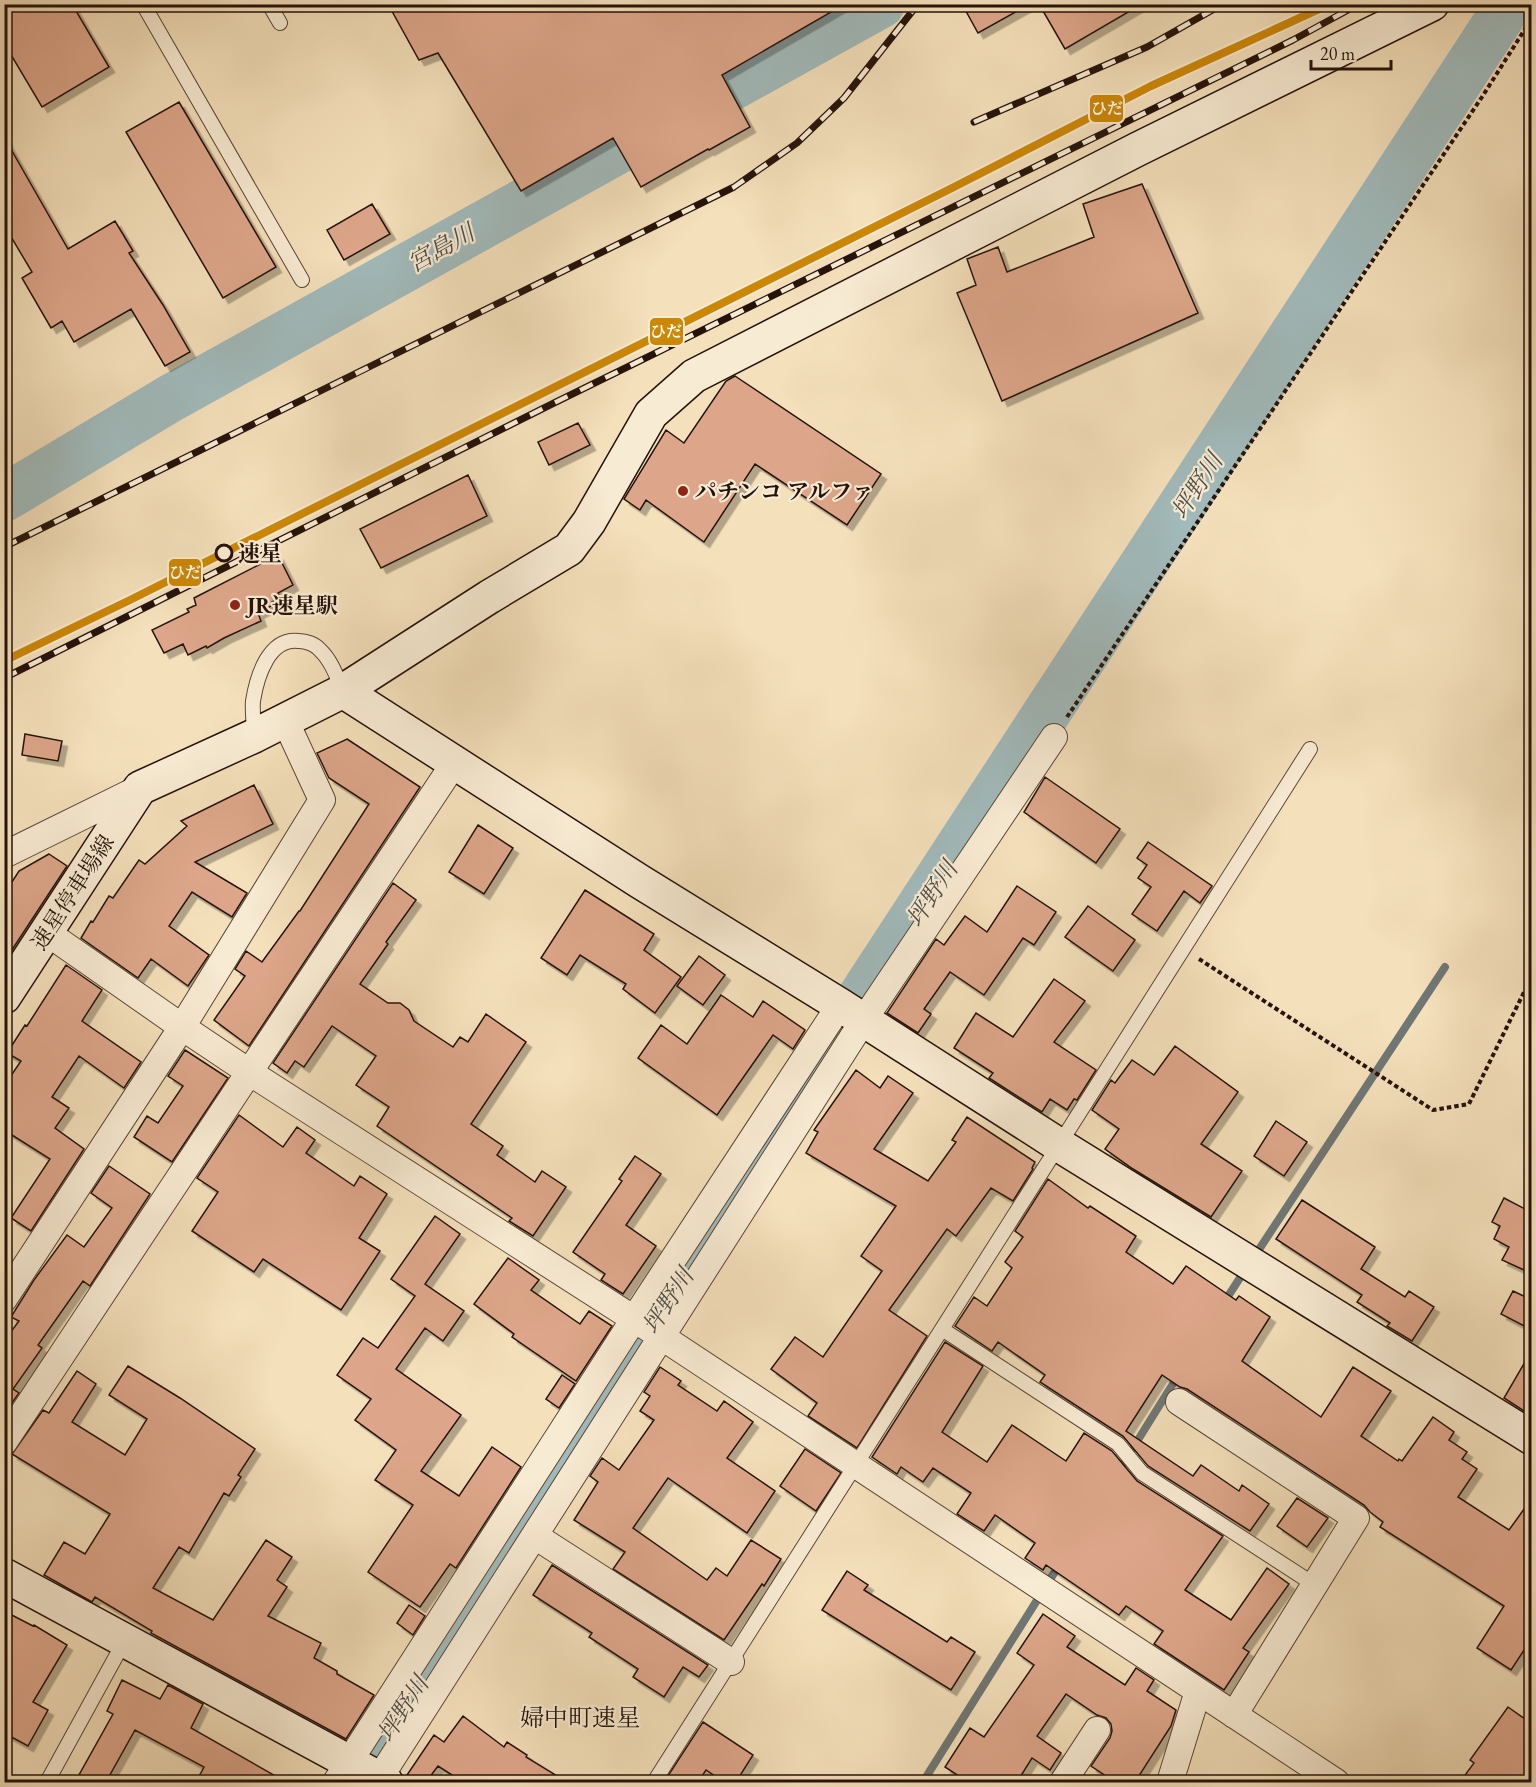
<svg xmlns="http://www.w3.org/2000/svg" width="1536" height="1787" viewBox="0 0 1536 1787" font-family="'EB Garamond','Noto Serif JP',serif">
	<defs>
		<filter id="shadow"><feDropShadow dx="5.5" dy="5.5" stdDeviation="0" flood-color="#0004"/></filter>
	</defs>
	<rect width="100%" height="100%" fill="#f4e0bb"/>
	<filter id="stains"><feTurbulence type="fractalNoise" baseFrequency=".00333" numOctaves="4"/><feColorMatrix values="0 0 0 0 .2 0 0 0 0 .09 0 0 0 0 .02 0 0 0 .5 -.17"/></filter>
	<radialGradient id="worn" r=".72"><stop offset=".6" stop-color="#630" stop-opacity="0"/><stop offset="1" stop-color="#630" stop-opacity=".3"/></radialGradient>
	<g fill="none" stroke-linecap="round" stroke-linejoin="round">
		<path stroke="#6f7774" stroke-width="8" d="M1254 1257 1445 967
			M1223 1304 1247 1267
			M1118 1472 1179 1374
			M923 1782 1061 1562"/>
		<path stroke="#a1babb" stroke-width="48" d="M4 498 171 398 881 4
			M356 1782 866 990 1509 4"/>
	</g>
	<path fill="#dda68a" stroke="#251209" stroke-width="1.5" filter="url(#shadow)" d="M4 4H72L109 67 42 107 4 43Z
		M388 4H845L722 75 750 127 709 150 708 149 641 187 613 138 521 191 438 53 419 60Z
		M962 4H1030L978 33Z
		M1039 4H1142L1065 49Z
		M179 102 276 267 223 298 126 132Z
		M4 137 68 249 115 221 133 251 129 253 163 305 190 352 165 366 131 309 74 342 62 321 51 328 22 278 32 272 4 225Z
		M1142 184 1198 313 1002 401 957 293 976 285 967 259 998 247 1007 272 1094 237 1083 204Z
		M372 204 390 234 344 260 327 230Z
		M735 376 881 474 847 525 755 464 704 542 646 500 640 510 624 499 666 430 684 443 726 381Z
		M578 423 590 445 549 465 538 442Z
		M468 475 487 516 381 568 360 529Z
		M278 555 293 585 278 593 280 598 272 602 273 605 258 613 261 621 224 638 207 648 206 646 188 655 183 644 164 653 152 630 189 612 187 609 196 605 194 598Z
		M25 734 62 741 58 761 22 755Z
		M347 739 420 787 249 1046 214 1020 245 976 235 969 246 951 262 962 299 911H300L369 804 329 778 317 753Z
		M1045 777 1120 829 1096 863 1024 812Z
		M254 785 273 824 195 862 247 893 232 917 192 892 169 926 209 955 188 986 151 959 138 978 81 938 91 921 93 922 109 896 113 898 139 860 145 864 187 826 181 821Z
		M478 825 513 848 484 894 449 872Z
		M1148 842 1212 886 1200 903 1184 891 1157 931 1132 914 1151 887 1138 878 1147 865 1137 858Z
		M49 854 67 866 4 962V894L19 871Z
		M393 883 416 900 386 942 388 944 360 984 388 1003H400L409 1010 414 1021 453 1047 460 1037 468 1042 486 1014 526 1042 471 1124 503 1146 497 1155 535 1182 542 1171 566 1187 533 1236 509 1221 512 1218 377 1126 389 1107 356 1085 376 1056 332 1026 304 1067 295 1061 287 1073 273 1063Z
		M1017 886 1056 912 1034 945 1023 938 984 995 950 972 924 1009 931 1014 918 1033 887 1013 936 939 944 945 965 916 987 932Z
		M585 890 654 934 644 950 681 977 655 1013 623 989 626 984 580 955 567 975 541 958Z
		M1088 906 1135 940 1113 971 1065 937Z
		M699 956 725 975 703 1005 677 986Z
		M66 965 102 990 82 1021 141 1062 124 1088 79 1056 52 1097 69 1108 55 1128 84 1149 31 1231 11 1218 50 1159 4 1130V1086L21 1061 7 1053 25 1025 27 1026Z
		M1054 979 1085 1001 1054 1042 1096 1070 1077 1100 1074 1099 1067 1110 1050 1099 1042 1112 989 1078 993 1073 954 1048 976 1013 1013 1037Z
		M721 995 753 1017 763 1001 805 1030 793 1049 773 1035 717 1115 638 1058 661 1025 687 1044Z
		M1175 1046 1238 1092 1201 1144 1242 1171 1211 1217 1133 1169 1105 1149 1119 1129 1092 1110 1111 1080 1115 1083 1132 1060 1154 1075Z
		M185 1050 228 1078 172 1162 134 1137 147 1116 158 1123 183 1086 168 1076Z
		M856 1070 880 1088 888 1076 913 1093 874 1149 928 1181 956 1142 952 1140 967 1117 1035 1162 1032 1168 1033 1169 1013 1201 991 1188 956 1236 947 1229 889 1310 927 1336 857 1448 808 1416 817 1403 771 1369 795 1337 823 1357 882 1271 861 1256 896 1206 806 1153 818 1132 814 1130Z
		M239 1115 283 1147 297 1127 315 1140 306 1153 354 1186 360 1176 387 1194 359 1238 380 1251 341 1310 263 1259 254 1272 192 1231 218 1192 197 1178Z
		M1276 1121 1307 1142 1284 1176 1254 1156Z
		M635 1156 661 1174 626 1225 656 1246 623 1294 601 1280 605 1274 573 1252 622 1181 619 1179Z
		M109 1166 150 1194 90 1286 83 1281 38 1345 42 1348 13 1389 19 1393 4 1414V1341L19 1321 11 1317 34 1280 67 1235 84 1247 112 1208 91 1193Z
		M1048 1179 1088 1208 1090 1206 1136 1236 1126 1252 1173 1284 1186 1266 1236 1300 1239 1296 1270 1317 1242 1361 1321 1417 1353 1367 1391 1391 1361 1436 1398 1461 1399 1459 1402 1461 1433 1417 1454 1432 1449 1440 1467 1452 1462 1459 1477 1469 1458 1497 1509 1530 1532 1498V1638L1511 1670 1477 1648 1504 1606 1380 1527 1383 1522 1370 1512 1364 1505 1187 1389 1180 1387 1162 1375 1126 1431 1193 1476 1201 1465 1239 1491 1242 1485 1269 1504 1250 1531 1148 1466 1123 1436 1040 1382 1045 1375 998 1342 992 1351 955 1326 974 1297 987 1306 1012 1268 1005 1262 1023 1237 1015 1231Z
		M1504 1198 1527 1210 1532 1201V1258L1524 1270 1502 1260 1509 1247 1494 1239 1500 1226 1492 1222Z
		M1302 1200 1375 1247 1361 1269 1405 1297 1409 1291 1434 1307 1412 1341 1387 1326 1390 1323 1357 1302 1362 1295 1276 1239Z
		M435 1216 460 1234 425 1284 464 1311 443 1341 425 1328 396 1369 461 1415 421 1471 459 1496 492 1447 521 1467 456 1568 450 1564 420 1607 368 1572 413 1505 375 1480 396 1450 355 1420 371 1399 337 1375 363 1338 378 1348 415 1296 391 1279Z
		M508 1258 539 1280 531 1290 580 1324 589 1311 612 1326 576 1381 512 1337 514 1334 474 1304Z
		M1513 1291 1532 1300V1330L1501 1314Z
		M945 1342 983 1366 942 1432 987 1462 1012 1425 1066 1461 1084 1433 1112 1451 1137 1481 1223 1536 1185 1590 1231 1620 1267 1568 1289 1584 1243 1648 1249 1652 1224 1690 1154 1644 1163 1631 1126 1606 1119 1615 1046 1565 1043 1570 1025 1558 1035 1543 995 1515 984 1531 957 1514 971 1493 933 1468 923 1482 901 1467 897 1474 872 1457Z
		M1532 1350V1416L1504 1398Z
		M128 1366 180 1398 255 1449 238 1475 241 1477 229 1496 224 1493 189 1553 179 1547 153 1588 213 1620 266 1540 292 1557 277 1580 287 1587 268 1616 321 1643 314 1658 337 1671V1674L374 1695 346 1739 151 1633 152 1631 95 1597 92 1602 44 1575 64 1542 85 1554 110 1514 12 1454 43 1410 49 1413 77 1371 96 1384 72 1422 125 1455 147 1419 109 1395Z
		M660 1367 681 1381 678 1385 717 1411 724 1401 753 1422 727 1458 775 1491 747 1533 668 1478 633 1528 707 1580 716 1568 727 1576 751 1540 781 1559 764 1586 762 1584 724 1640 613 1569 625 1552 574 1520 598 1482 590 1476 602 1458 619 1470 654 1420 640 1411 650 1396 644 1392Z
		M562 1375 575 1384 559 1408 546 1399Z
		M805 1449 841 1473 816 1511 780 1486Z
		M1297 1498 1328 1518 1307 1547 1277 1526Z
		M552 1565 708 1665 699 1677 683 1667 664 1697 633 1677 638 1669 589 1637 592 1633 533 1595Z
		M847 1571 868 1585 864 1590 947 1642 951 1637 975 1652 951 1690 822 1610Z
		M409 1605 425 1616 413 1635 397 1623Z
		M4 1611 33 1626 34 1625 67 1645 33 1702 48 1710 28 1746 4 1733Z
		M1043 1614 1075 1636 1067 1647 1125 1685 1136 1668 1154 1680 1147 1691 1176 1710 1171 1726 1135 1782H1115L1091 1766 1110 1738 1112 1731 1111 1724 1106 1718 1097 1715 1066 1694 1037 1736 1061 1753 1050 1770 1032 1758 1017 1782H968L945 1767 970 1728 984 1737 1034 1665 1017 1653Z
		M122 1680 160 1699 168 1685 203 1704 191 1728 286 1782H196L204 1767 135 1730 106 1782H75L113 1714 107 1711Z
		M1508 1707 1532 1724V1782H1460L1474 1763 1470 1760Z
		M463 1716 504 1747 507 1742 527 1755 526 1757 567 1782H463L438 1766 426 1782H418L407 1775 434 1735 444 1742Z
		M703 1722 753 1755 736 1782H724L706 1770 698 1782H664Z"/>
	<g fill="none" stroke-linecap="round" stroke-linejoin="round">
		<g stroke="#594636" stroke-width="16">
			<path id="lane" d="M143 4 302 280
				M269 4 280 23
				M254 734C254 723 252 711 253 701 257 676 269 637 299 641 306 641 315 644 320 650 331 660 337 677 343 691
				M942 1329 1118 1444 1142 1473 1315 1585
				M47 1782 125 1640
				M654 1782C874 1439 1091 1093 1310 749"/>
		</g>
		<g stroke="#594636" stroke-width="28">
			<path id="street" d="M4 855 140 788
				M46 932 182 1027 249 1072 662 1337 1336 1782
				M4 1299 182 1027 322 800 285 720
				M1179 1402 1356 1518 1234 1715
				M4 1442 455 762
				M535 1536 731 1662
				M336 1782 634 1319 840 1005
				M377 1782 863 1021 1054 737
				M1063 1782 1097 1730
				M1170 1782 1198 1691"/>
		</g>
		<g stroke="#251209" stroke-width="36">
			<path id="secondary" d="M343 691 639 881 840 1005 1059 1145 1532 1438
				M4 997 140 788 254 736 343 691 489 597 569 549 589 522 651 414 694 376 1138 149 1432 4
				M4 1575 386 1782"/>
		</g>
		<path stroke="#251209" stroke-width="4" stroke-dasharray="4.5 3" stroke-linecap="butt" d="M1067 717 1482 97 1532 18
			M1199 959 1433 1110 1469 1104 1528 984 1532 979"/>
		<use href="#lane" stroke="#f8ebd3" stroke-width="14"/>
		<use href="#street" stroke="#f8ebd3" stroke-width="26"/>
		<use href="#secondary" stroke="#f8ebd3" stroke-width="33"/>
		<g stroke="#251209" stroke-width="7">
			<path id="rail" d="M974 122 1147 47 1223 4
				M4 547 734 187 797 143 844 98 918 4
				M4 678 554 403 1293 40 1359 4"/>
		</g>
		<use href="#rail" stroke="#f8ebd3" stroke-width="4.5" stroke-dasharray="14" stroke-linecap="butt"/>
		<g stroke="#f8ebd3" stroke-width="12">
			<path id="rail-1" d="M4 661 132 599 952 188 1151 86 1330 4"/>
		</g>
		<use href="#rail-1" stroke="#cd8802" stroke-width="8"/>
	</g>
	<g fill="#8f2418" stroke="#f8ebd3" stroke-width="2">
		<circle cx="683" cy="491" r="6"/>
		<circle cx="235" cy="605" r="6"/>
	</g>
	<circle fill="#f8ebd3" stroke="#251209" stroke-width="3" cx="224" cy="553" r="8"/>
	<g text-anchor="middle" stroke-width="4.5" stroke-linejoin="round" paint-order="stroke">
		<g font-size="22" font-weight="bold" fill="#251209" stroke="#f8ebd3" text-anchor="start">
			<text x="695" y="499">パチンコ アルファ</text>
			<text x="247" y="613">JR速星駅</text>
		</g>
		<g font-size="22" font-weight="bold" fill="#251209" stroke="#f8ebd3" text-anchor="start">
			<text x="238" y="561">速星</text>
		</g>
		<g font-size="22" fill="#251209" stroke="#f8ebd3">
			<text transform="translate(72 892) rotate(-57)" y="8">速星停車場線</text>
		</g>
		<g font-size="24" font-style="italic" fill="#504d47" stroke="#f8ebd3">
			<text transform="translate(441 248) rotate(-29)" y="8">宮島川</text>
			<text transform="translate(1197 486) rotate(-57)" y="8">坪野川</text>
			<text transform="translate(932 894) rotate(-57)" y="8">坪野川</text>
			<text transform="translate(668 1301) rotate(-57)" y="8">坪野川</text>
			<text transform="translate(403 1709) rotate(-57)" y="8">坪野川</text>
		</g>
		<g font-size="24" fill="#251209" stroke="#f8ebd3">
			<text x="580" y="1726">婦中町速星</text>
		</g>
	</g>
	<g stroke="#f8ebd3" stroke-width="2">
		<rect x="1089" y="94" width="35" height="29" rx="6" fill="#cd8802"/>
		<rect x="649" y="317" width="35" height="29" rx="6" fill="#cd8802"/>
		<rect x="168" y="558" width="34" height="29" rx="6" fill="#cd8802"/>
	</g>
	<g font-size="16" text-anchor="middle" font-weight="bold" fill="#fff">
		<text x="1107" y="114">ひだ</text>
		<text x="666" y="337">ひだ</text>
		<text x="185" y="578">ひだ</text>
	</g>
	<rect width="1536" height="1787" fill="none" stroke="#f4e0bb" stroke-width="24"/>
	<rect x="6" y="6" width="1524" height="1775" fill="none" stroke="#251209" stroke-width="3"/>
	<rect x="12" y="12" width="1512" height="1763" fill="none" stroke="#251209" stroke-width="1.5"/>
	<path d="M1311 60v9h80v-9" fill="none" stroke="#251209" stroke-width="3"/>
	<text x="1320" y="60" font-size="18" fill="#251209" stroke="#f8ebd3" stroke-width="4.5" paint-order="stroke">20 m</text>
	<rect width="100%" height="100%" filter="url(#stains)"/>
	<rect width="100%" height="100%" fill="url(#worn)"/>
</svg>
